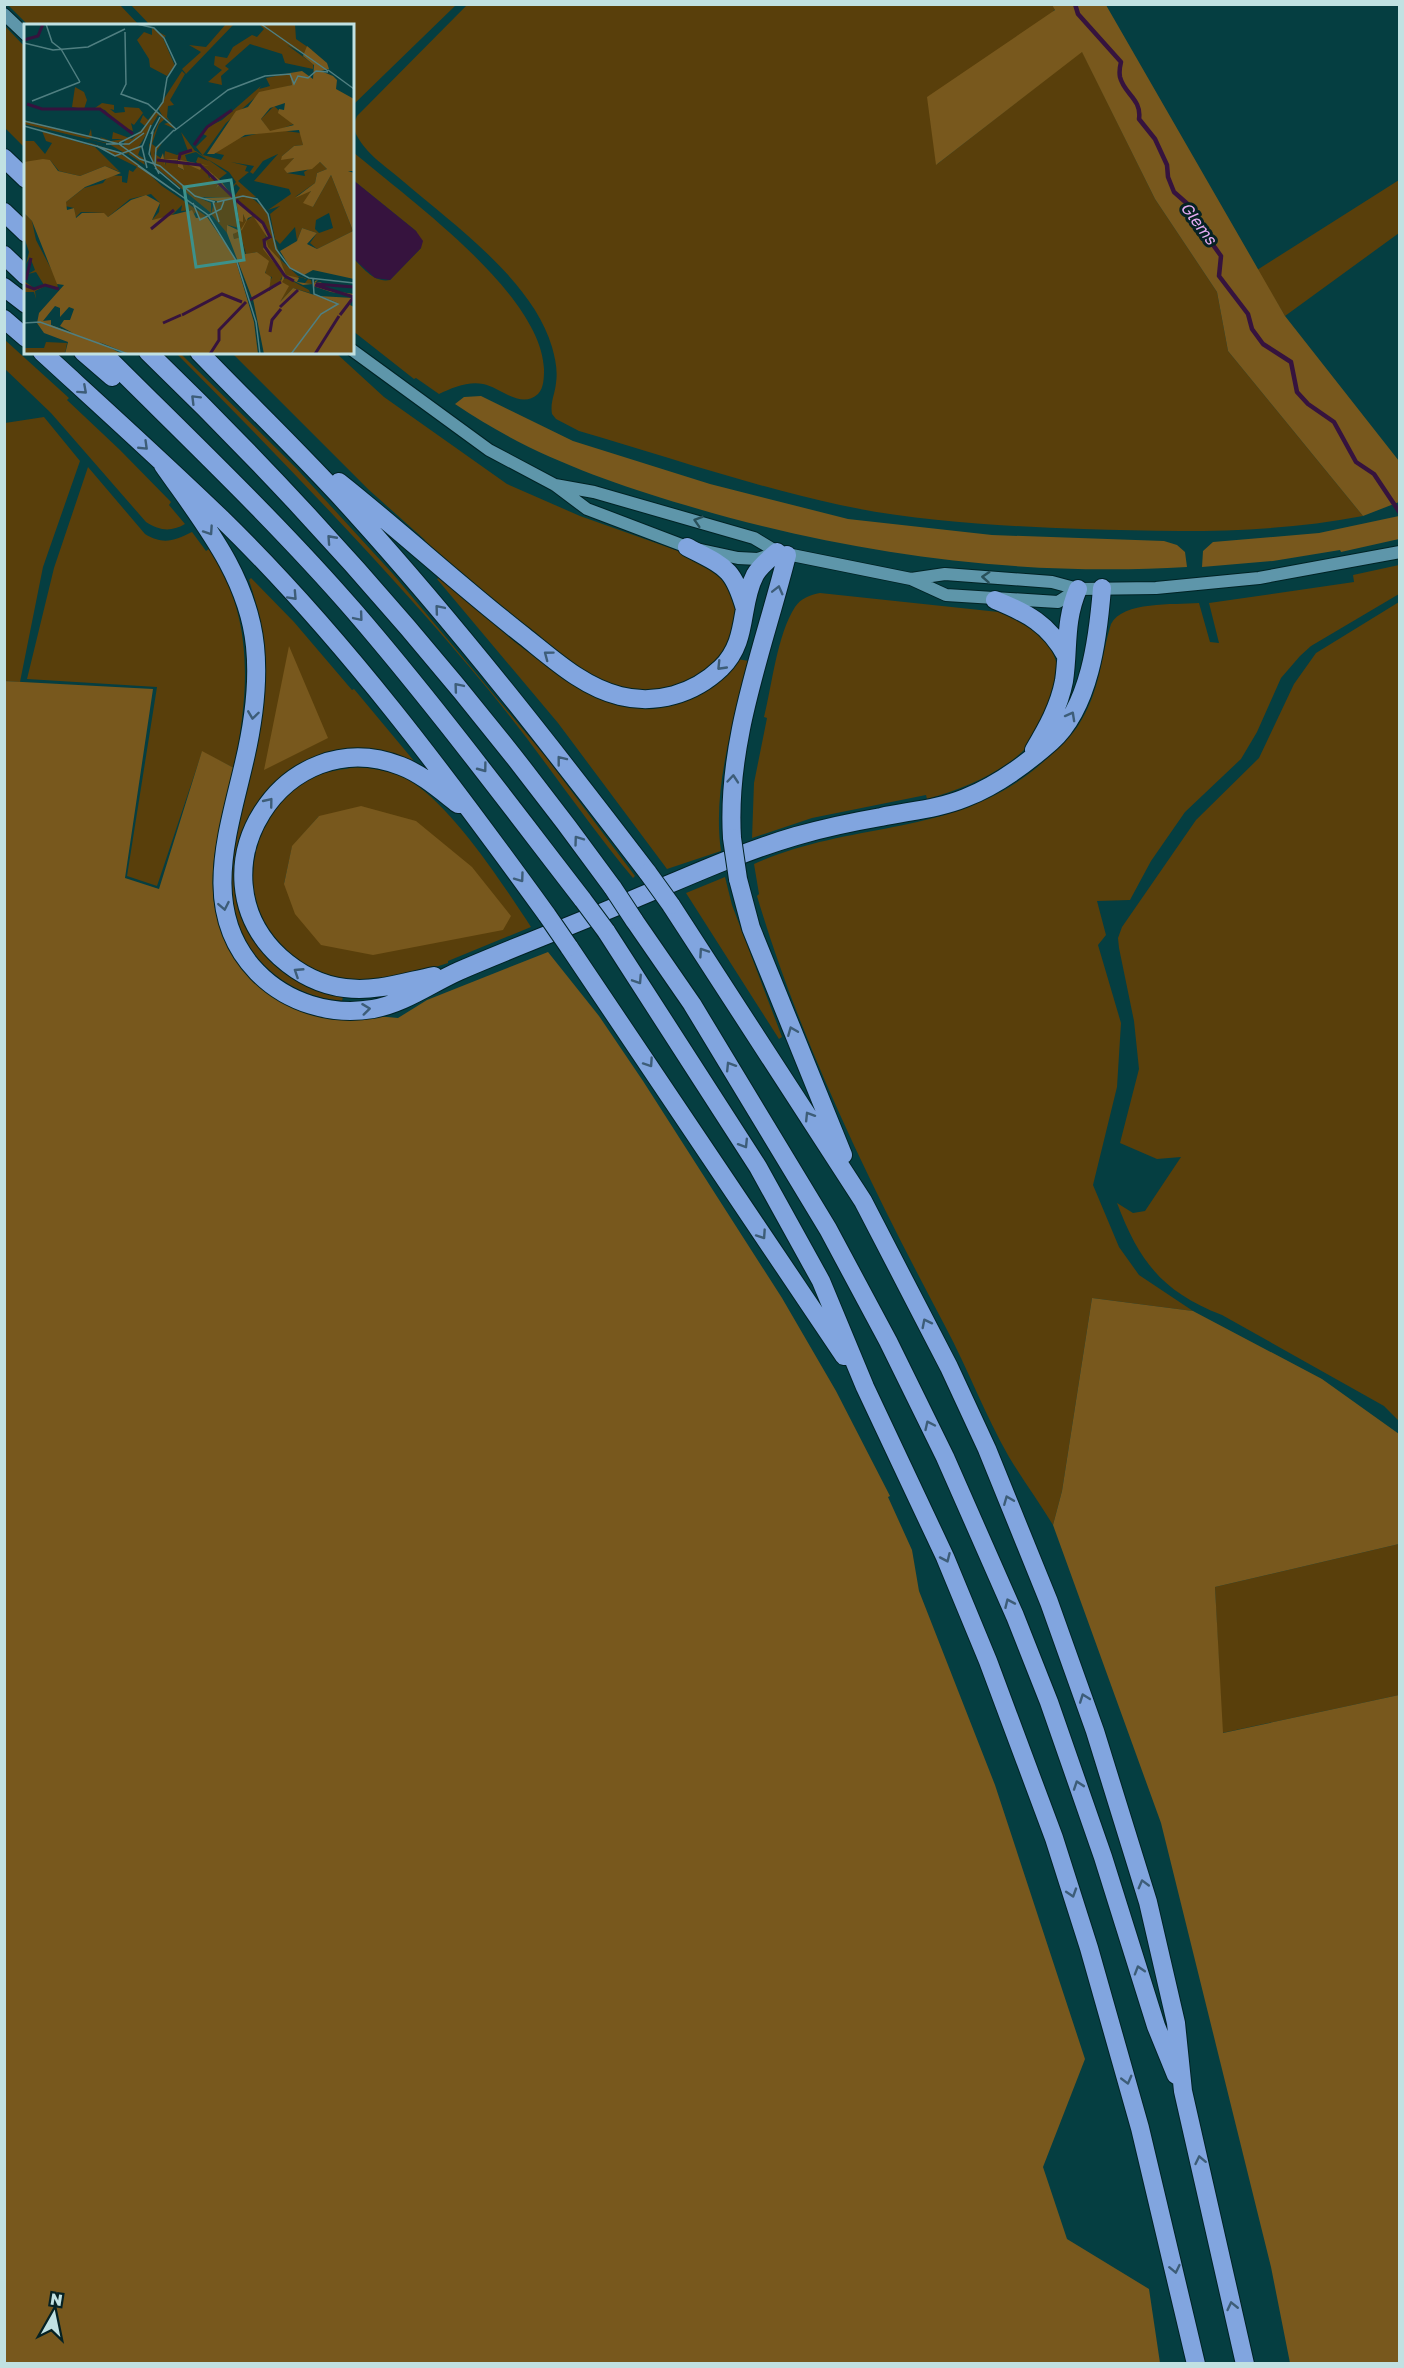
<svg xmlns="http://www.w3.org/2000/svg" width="1404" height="2368" viewBox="0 0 1404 2368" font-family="'Golos Text',sans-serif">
	<rect width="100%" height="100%" fill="#053e41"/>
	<path fill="#593f0b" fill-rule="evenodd" d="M8 5H120L139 25H28Z
		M131 5H456L353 105 352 26 150 25Z
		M467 5H1052L1055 9 936 165 1082 51 1155 199 1217 292 1228 351 1363 516C1270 534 1177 532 1083 529 1003 526 919 522 840 505 752 486 665 456 579 431L556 419 552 414C550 402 555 394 556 383 558 370 555 358 552 347 533 281 454 225 404 182 386 166 360 151 353 126L357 116Z
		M5 26 25 47V148L5 128Z
		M352 151C408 199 541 293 544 369 544 377 544 388 538 394 521 410 500 387 483 384 468 381 452 388 439 394L416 378 414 379 353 331V258C363 268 374 283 390 280L421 248 416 231 353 180Z
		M1399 180V233L1285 316 1257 270Z
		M5 340 69 398 67 400 120 450 171 502 169 505 185 524C171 532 160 531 146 522L51 413 5 369Z
		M176 353H180L296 468 393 574 546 757 635 876 633 878C582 817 538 749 487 688 389 570 283 461 176 353Z
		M232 353H336L384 397 507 484 580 516 687 554 714 567 732 590 737 618 736 628 722 654 705 671 670 689 648 691 622 688 584 672 537 637 424 542 425 540 369 490Z
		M44 417 80 461 43 567 20 682 5 681V423Z
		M88 467 145 534C163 545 174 541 192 532L206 551 209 549C255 617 249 692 234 768L202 752 157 886 127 876 157 687 27 679 54 568Z
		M1399 565V594L1311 646 1300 656 1281 678 1257 732 1241 759 1185 812 1151 861 1130 900 1097 901 1106 935 1098 945 1121 1023 1117 1087 1093 1185 1119 1247 1139 1275 1193 1311 1092 1298 1062 1491 1053 1525C1039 1502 1023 1480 1009 1457 985 1415 968 1369 945 1326 872 1188 802 1047 757 896L759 894 754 864C853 819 955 839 1042 763 1057 750 1073 736 1082 719 1100 689 1101 656 1111 624 1123 601 1173 605 1199 603L1210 642 1219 643 1209 603 1354 582 1353 575Z
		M440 577 515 642 566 680 632 705 737 659 749 661C734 720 712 788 721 851L667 869 558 723 437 579Z
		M251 578 294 622 352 690 354 689 414 761C390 754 366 750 343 750 326 750 306 760 292 769 215 818 216 940 300 983 313 991 328 994 343 997L342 1001C312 998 287 987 265 966 193 899 257 782 264 701 268 659 262 620 249 580Z
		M820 593 1008 613C1023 618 1030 625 1041 636 1068 665 1057 689 1041 720 1036 731 1031 743 1022 752 995 776 962 789 927 799L926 795 812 818 752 838 754 783 767 718 764 717C772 685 777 635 795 607 801 598 810 595 820 593Z
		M1399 602V1421L1384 1406 1222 1315C1162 1292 1139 1261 1117 1203L1133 1213 1145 1211 1181 1157 1157 1159 1120 1143 1139 1069 1134 1021 1119 948 1118 938 1122 927 1196 820 1259 758 1294 684 1316 653Z
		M355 767C374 768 397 772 412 782 455 810 504 886 531 927L448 961V963C410 975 373 986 332 978 311 974 294 960 280 944 275 938 266 931 263 923 235 870 263 802 315 776 327 771 342 770 355 767ZM319 816 284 884 292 847Z
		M725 877 732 905 782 1037 779 1039 686 893Z
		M1399 1544V1695L1222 1733 1215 1587Z"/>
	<path fill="#78581d" d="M1052 5H1106L1285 316 1399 461V502L1363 516 1228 351 1217 292 1155 199 1082 52 936 165 927 97 1055 10Z
		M481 396 573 441 710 484 848 519 992 535 1164 541 1177 545 1185 552 1187 567C1018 577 848 554 685 505 599 479 527 453 455 404L464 397Z
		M1399 516V539L1341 552 1340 550 1273 561 1202 567 1203 551 1213 542 1319 533Z
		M289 646 328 738 264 770Z
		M4 681 153 689 125 878 159 889 202 751 234 768C223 815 199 885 223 932 232 951 248 968 260 985L376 1016 398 1018 427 1000 548 952 599 1016 643 1081 782 1298 836 1391 890 1496 888 1497 912 1550 919 1591 995 1785 1085 2059 1043 2167 1067 2239 1149 2289 1160 2363H5Z
		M361 806 416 821 472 867 511 916 503 930 373 955 321 945 295 914 284 884 292 846 319 816Z
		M1092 1298 1193 1311 1322 1379 1399 1434V1544L1215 1587 1223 1733 1399 1695V2363H1290L1271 2267 1161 1823 1053 1525 1062 1491Z"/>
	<path fill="#36133e" d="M353 180 416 231 423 241 421 248 390 280 375 278 353 258Z"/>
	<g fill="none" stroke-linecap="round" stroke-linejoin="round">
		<path stroke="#36133e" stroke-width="4.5" d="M1075 4 1078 14 1121 62C1120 66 1119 72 1120 77 1124 94 1142 99 1139 119L1155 139 1167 165 1168 177 1174 192 1191 207 1201 228 1221 256 1219 276 1248 314 1252 329 1263 344 1291 362 1297 392 1308 404 1334 422 1356 462 1374 474 1400 513"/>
		<g stroke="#002325" stroke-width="14">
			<path id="secondary" d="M4 14 26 35
				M352 350 489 450 555 485 587 509 687 547 738 558 758 559 769 555
				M555 485 594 492 754 538 777 552 911 579 946 595 1058 602 1078 589
				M911 579 945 574 1052 582 1078 589 1156 588 1259 578 1400 552"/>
		</g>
		<g stroke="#002325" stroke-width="20">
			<path id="motorway" d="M4 158 26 179
				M4 212 26 233
				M4 255 26 276
				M4 287 26 304
				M4 319 26 338
				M42 352C102 407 163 462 222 519 344 638 447 777 547 915
				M83 352 112 377
				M102 352C188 438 276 521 355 612 435 705 508 803 583 900
				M148 352C319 517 474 696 613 888
				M199 352C251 406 305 457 355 513 459 628 554 750 648 873
				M163 465C202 521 248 576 255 646 259 685 253 725 244 763 228 833 199 912 257 972 287 1003 331 1016 373 1009 405 1003 430 984 459 971 517 946 576 924 634 899 687 877 741 852 796 836 824 828 852 822 881 817 909 811 938 809 965 798 996 786 1026 764 1051 742 1090 707 1098 638 1102 588
				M339 482C402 532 461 587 524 636 553 659 583 687 620 696 656 705 694 694 721 668 749 641 739 605 755 575 759 567 769 559 777 552
				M687 547C725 567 733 567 745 609
				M995 600C1027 613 1049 624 1066 656
				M1034 750C1047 728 1059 707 1064 681 1069 648 1064 622 1078 589
				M732 838C726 741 764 647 787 555
				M738 879 751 928 843 1155
				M671 905 863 1201 949 1367 987 1449 1049 1602 1095 1731 1148 1902 1176 2023 1183 2091 1245 2364
				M634 920 692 1004 828 1229 888 1341 945 1457 1015 1616 1049 1702 1103 1857 1156 2026 1176 2075
				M606 931 758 1167 821 1281 865 1387 945 1557 988 1661 1054 1838 1089 1948 1140 2128 1196 2364
				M569 947 844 1356
				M434 976C404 982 376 992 345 988 319 985 299 974 280 957 188 872 284 720 401 766 422 774 440 790 458 804"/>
		</g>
		<use href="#secondary" stroke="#5e96aa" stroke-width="12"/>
		<use href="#motorway" stroke="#81a5df" stroke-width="18"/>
		<g stroke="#002325" stroke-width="20" stroke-linecap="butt">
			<path id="motorway-bridge" d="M732 838 738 879
				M648 873 671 905
				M613 888 634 920
				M583 900 606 931
				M547 915 569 947"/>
		</g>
		<use href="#motorway-bridge" stroke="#81a5df" stroke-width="18"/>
	</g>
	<defs><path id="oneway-chevron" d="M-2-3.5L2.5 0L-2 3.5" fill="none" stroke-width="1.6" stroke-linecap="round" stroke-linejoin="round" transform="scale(1.5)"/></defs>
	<g stroke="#3d5d78">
		<use href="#oneway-chevron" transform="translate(83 390) rotate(42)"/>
		<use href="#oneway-chevron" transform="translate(195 399) rotate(-135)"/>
		<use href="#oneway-chevron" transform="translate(144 446) rotate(44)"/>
		<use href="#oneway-chevron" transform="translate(209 531) rotate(56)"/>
		<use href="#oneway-chevron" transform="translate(331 539) rotate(-132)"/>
		<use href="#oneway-chevron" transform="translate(778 590) rotate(-76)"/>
		<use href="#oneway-chevron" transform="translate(293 596) rotate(47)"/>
		<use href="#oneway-chevron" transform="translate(439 609) rotate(-130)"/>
		<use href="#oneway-chevron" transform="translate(359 617) rotate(50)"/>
		<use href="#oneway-chevron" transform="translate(548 655) rotate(-143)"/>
		<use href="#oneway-chevron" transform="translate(721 666) rotate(134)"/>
		<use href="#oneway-chevron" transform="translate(458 687) rotate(-130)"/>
		<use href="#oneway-chevron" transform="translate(253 715) rotate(98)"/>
		<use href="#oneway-chevron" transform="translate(1071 716) rotate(-61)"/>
		<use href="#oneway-chevron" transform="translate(561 760) rotate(-128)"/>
		<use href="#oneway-chevron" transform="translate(483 768) rotate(53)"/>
		<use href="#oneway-chevron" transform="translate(733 779) rotate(-85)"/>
		<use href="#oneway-chevron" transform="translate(269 802) rotate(-51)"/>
		<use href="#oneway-chevron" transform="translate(578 840) rotate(-126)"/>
		<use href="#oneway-chevron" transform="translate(520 878) rotate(54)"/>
		<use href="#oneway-chevron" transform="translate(224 906) rotate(79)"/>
		<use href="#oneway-chevron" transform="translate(703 952) rotate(-124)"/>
		<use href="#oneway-chevron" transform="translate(298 972) rotate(-147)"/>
		<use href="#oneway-chevron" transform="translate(638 980) rotate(57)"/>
		<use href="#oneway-chevron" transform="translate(366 1009) rotate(-7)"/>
		<use href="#oneway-chevron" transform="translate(792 1031) rotate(-112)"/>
		<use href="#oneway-chevron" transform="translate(649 1063) rotate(56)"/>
		<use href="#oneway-chevron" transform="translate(730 1066) rotate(-122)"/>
		<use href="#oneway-chevron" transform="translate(809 1116) rotate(-122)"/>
		<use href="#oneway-chevron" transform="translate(744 1144) rotate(58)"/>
		<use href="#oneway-chevron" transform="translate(762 1235) rotate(56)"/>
		<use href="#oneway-chevron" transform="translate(926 1323) rotate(-117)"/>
		<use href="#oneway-chevron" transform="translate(929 1425) rotate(-115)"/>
		<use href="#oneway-chevron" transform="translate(1008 1500) rotate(-112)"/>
		<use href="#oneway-chevron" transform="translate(946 1558) rotate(66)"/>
		<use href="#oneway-chevron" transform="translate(1009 1603) rotate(-114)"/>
		<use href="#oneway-chevron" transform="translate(1084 1698) rotate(-110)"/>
		<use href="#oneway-chevron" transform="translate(1078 1785) rotate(-109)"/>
		<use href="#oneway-chevron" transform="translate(1143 1884) rotate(-105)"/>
		<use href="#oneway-chevron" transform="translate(1072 1893) rotate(72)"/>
		<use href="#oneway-chevron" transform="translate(1139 1970) rotate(-107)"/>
		<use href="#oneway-chevron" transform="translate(1127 2080) rotate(75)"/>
		<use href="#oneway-chevron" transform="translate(1200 2160) rotate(-102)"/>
		<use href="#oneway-chevron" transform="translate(1175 2269) rotate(78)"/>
		<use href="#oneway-chevron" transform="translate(1232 2306) rotate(-103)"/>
	</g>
	<g stroke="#29505a">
		<use href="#oneway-chevron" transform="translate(698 521) rotate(-163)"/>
		<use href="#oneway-chevron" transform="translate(986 577) rotate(-176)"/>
	</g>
	<g text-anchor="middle" stroke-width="6" stroke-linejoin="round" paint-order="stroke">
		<g font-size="16" font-style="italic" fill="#e4abf2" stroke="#062224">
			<text transform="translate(1199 223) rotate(53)" y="6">Glems</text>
		</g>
	</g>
	<g transform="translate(24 24)">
		<rect width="330" height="330" fill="#053e41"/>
		<path d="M202 0H210L162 50 158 45 177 28 165 21 182 23ZM235 0H271L272 15 288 26 282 31 263 21 289 40V45L261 39 258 30 226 20 201 42 205 45 197 52 198 61 184 58 198 46 190 41 191 32 203 34 209 23 228 11 233 13 240 5ZM128 4 142 12 139 14 151 42 143 52 126 43 125 35 113 16 120 8 128 11ZM158 47 161 50 146 76 150 81 144 82 143 93 151 105 140 100 146 98 142 94 135 100 128 120 132 123 130 132 133 123 138 119 131 130 141 137V142L142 137 154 136V143L159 146 158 138 183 146 185 154 189 151 195 158 192 163 196 159 208 173H173L187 179V189L129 141 125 121 137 93 134 91 114 124 117 123 114 131 119 134 121 141 104 130 110 127 102 130 85 120 0 100V96L64 113 67 105 68 114 64 115 99 122 101 116 93 119 79 116 76 113 87 117 100 115H88L89 108 108 115 121 102 116 98 119 91 124 96 132 86 139 93 134 84ZM266 49 268 61 235 70 202 99 179 131 197 136 200 131 191 129 207 116 245 107 237 95 250 82 270 100 254 106 277 109 279 121 270 122 258 132 270 134 261 145 263 149 281 152 280 148 296 138 303 145 293 149 291 159 271 173 287 166 284 179 289 183 307 151 329 207 293 225 286 219 293 209 278 204 273 217 271 203 256 220 251 215 246 190 256 182 244 186 267 170 265 165 230 157 254 130 239 137 229 150 226 148 230 142 207 138 223 142 221 147 225 148 214 157 232 173 212 175 215 197 219 190 222 197 229 192 239 202 243 213 239 224 260 250 256 256 263 254 285 266 286 269 269 264 256 278 254 259 242 266 248 253 241 251 243 238 233 228 222 230 217 213 210 215 209 210 215 204 204 201 203 209 187 190 190 179 210 173 216 164 212 160 205 167 212 158 205 148 180 133 172 123 183 112 179 110 184 103 198 96 237 62 235 65 246 62 242 54ZM305 189 309 204 295 209 291 205 292 196ZM51 63 60 68 63 76 60 85 48 83ZM78 79 90 81V86L86 85 91 89 101 88 100 83 115 84 119 89 110 101 107 99 109 107 96 102 81 86 71 84ZM18 107 71 123 96 148 81 142 56 152 35 147 26 136 1 139V117H10L21 130 28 119 22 117ZM157 108 171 127H172L203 149 195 155 172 138 174 133 185 137 172 128 161 131 163 137 140 135 141 127 153 131 164 127ZM63 118 79 123 88 126 112 138 138 162 182 192 175 195 172 188 168 192V186L157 187 158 181 146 193 128 196 135 188 136 179 127 170 106 175 84 193 79 189 57 188 51 194 50 184 41 182 42 178 60 164 79 159 85 151 98 152V158L103 159 105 146 109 148 113 143ZM219 174H228L242 186 257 236 274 252 287 256 288 260 281 259 284 255 275 253 271 256 262 251 243 223 240 199 215 179 213 176ZM0 189 8 197 12 216 33 256 34 266 22 262 11 267 12 275 10 268H0V257L10 264 20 261 12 248 4 250 11 246 6 233 2 240 5 228 0 213ZM22 318 43 319 41 330H0L1 324H20Z" fill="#593f0b" fill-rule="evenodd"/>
		<path d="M283 22 303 39 305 45 297 47 309 52 313 56 312 65 330 75V147H324L330 149V255L289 246 280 251 267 245 256 227 273 217 278 204 293 209 283 220 293 225 329 207 307 151 289 183 279 179 287 167 271 174 291 159 293 149 303 145 296 138 288 145 263 149 260 145 270 134 257 136 258 132 270 122 279 121 275 106 221 111 190 130H183L212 87 224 83 235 68 268 61 266 49 278 47 289 55 290 41 279 32ZM261 79 260 86 255 85 254 89 270 101 246 107 237 95 246 84ZM139 129 140 135H155L154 132 157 130V136L186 142 178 141 196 156 210 174 202 176 193 177 177 174 208 173 197 159 192 164 195 158 189 151 186 154 185 147 178 143 176 146 158 138 160 146 154 143V136L142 137 140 141 141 137 136 136ZM19 135 26 136 34 147 56 152 81 142 97 149 61 163 42 178 43 186 50 184 52 194 58 189H80L84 193 107 176 122 171 136 179 128 196 168 186 172 194 183 193 211 234 230 298 234 330H105L75 318 98 330H41L44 318 20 309 13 299 15 289 40 261 33 260 8 197 0 189V138ZM31 282 36 284V293L45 283 50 285 46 296H40L36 302 49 309 27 301V296L19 297ZM212 175 240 199 247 215 242 216 244 223 256 236 262 251 275 254 273 258 288 260 279 261 261 253 258 258 265 262 256 278 269 264 315 279 295 272 329 274 325 271 307 268 289 262 291 257 294 256 291 259 298 258 293 261 302 266 330 270 326 281 330 283V330H240L229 275 234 272 228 274 203 209V201L216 207 222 197 219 190V198L215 197ZM229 192 243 213 239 225 259 250 257 258 245 267 247 253 241 249 245 237 233 228 221 230 217 213 210 215 209 210 218 206 224 194Z" fill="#78581d" fill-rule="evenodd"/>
		<path fill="none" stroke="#36133e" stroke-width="3" d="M0 16 14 12 19 0M3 80 18 85H76L109 110M170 121 183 103 208 86M133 136 176 141 209 173M155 136 156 130 168 126M212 176 239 199 246 213 240 216 241 223 261 252 270 257M127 205 150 186M2 256 7 234M292 260 330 263M0 261 10 265 21 261 35 265M291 261 330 273M226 276 257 258M256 283 274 266M158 291 198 270 218 278M316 291 329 274M139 299 157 291M246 308 248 296 257 285M186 330 195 316V306L222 278M291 330 315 292"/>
		<path fill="none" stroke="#507f81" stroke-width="1.5" d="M22 0 28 18 37 25M237 0 304 47M101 8 102 60 97 70 124 80 152 105M0 19 29 26 64 23 101 5M37 25 56 58M304 46 330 65M8 77 56 58M0 97 76 115M0 102 97 129 184 191 213 238 232 298 236 330M129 107 125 130 135 150M150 107 204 66 241 52 266 50 270 60 274 52 284 54 292 47 304 48M127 110 136 93M75 115 95 120 116 135 136 142 171 172 191 178M95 119 117 108 139 78 143 54 152 40 140 14 130 4 113 0M82 120H105L120 109M73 122 91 132 118 122M131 140 132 124 150 106M114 142 150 167M123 144 118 123 127 101M131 144 156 165M189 178 195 198M193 178 219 172 233 175 244 190 252 225 266 244 285 254 330 259M169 179 176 196 197 185 200 177M0 299 16 298 104 330M267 330 297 290 314 280 290 270 289 255"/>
		<path fill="#3c918b" fill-opacity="0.15" stroke="#3c918b" stroke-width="3" d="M207 156 220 236 172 243 160 163Z"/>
		<rect width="330" height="330" fill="none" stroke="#c1e1e2" stroke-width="3"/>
	</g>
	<rect width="1404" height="2368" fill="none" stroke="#c1e1e2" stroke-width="12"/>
	<g transform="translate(54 2314) rotate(9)" stroke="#062224" stroke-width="4.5" paint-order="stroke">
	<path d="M0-4.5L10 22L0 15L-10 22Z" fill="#c1e1e2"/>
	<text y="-9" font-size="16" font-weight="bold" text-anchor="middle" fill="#c1e1e2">N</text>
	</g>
</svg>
